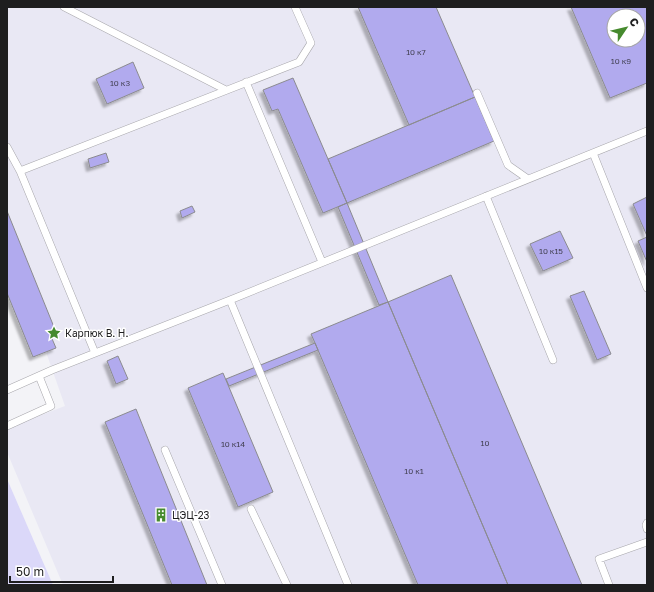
<svg xmlns="http://www.w3.org/2000/svg" width="654" height="592" viewBox="0 0 654 592" font-family="'Golos Text',sans-serif">
	<defs>
		<filter id="shadow"><feDropShadow dx="-3.5" dy="3.5" stdDeviation="1" flood-color="#0004"/></filter>
	</defs>
	<rect width="100%" height="100%" fill="#f3f3f7"/>
	<path fill="#e9e8f4" fill-rule="evenodd" d="M7 7H647V585H63L7 452V428L65 406 46 352 33 357 8 296H7ZM614 16H638V40H614Z"/>
	<path fill="#dbd8f9" d="M7 479 53 585H7Z"/>
	<path fill="#b1aaee" stroke="#8b8b8f" fill-rule="evenodd" filter="url(#shadow)" d="M358 7H436L475 97 409 125Z
		M571 7H647V83L610 98ZM614 16H638V40H614Z
		M133 62 144 88 107 104 96 79Z
		M293 78 347 203 323 213 278 109 272 111 263 90Z
		M475 97 494 141 347 203 328 159Z
		M106 153 109 162 90 168 88 159Z
		M647 197V236L633 204Z
		M347 203 388 302 379 305 338 207Z
		M192 206 195 212 182 218 180 211Z
		M7 211 56 332 50 334 56 348 33 357 7 293Z
		M560 231 573 258 543 271 530 244Z
		M647 237V262L638 241Z
		M451 275 582 585H508L388 302Z
		M584 291 611 354 597 360 570 296Z
		M388 302 508 585H418L315 343 311 334Z
		M315 343 318 350 229 386 226 379Z
		M118 356 128 379 116 384 107 361Z
		M223 373 273 492 238 507 188 388Z
		M136 409 150 444 207 585H172L105 422Z"/>
	<g fill="none" stroke-linecap="round" stroke-linejoin="round">
		<g stroke="#a8a7ac" stroke-width="8">
			<path id="service" d="M64 7 226 90
				M246 82 322 262
				M477 93 508 165 528 179
				M7 147 20 171 95 353
				M593 153 647 288
				M20 171 299 62 311 43 295 7
				M486 196 553 360
				M230 300 348 585
				M7 390 52 370 230 300 647 131
				M7 426 51 406 39 376
				M165 450 222 585
				M251 509 287 585
				M647 523 646 525 647 529
				M609 585 599 559 647 542"/>
		</g>
		<use href="#service" stroke="#fff" stroke-width="7"/>
	</g>
	<defs>
		<g id="sight-bare" transform="scale(1.08)"><path d="M0-6L1.8-2.2L6-1.7L2.9 1.2L3.7 5.4L0 3.3L-3.7 5.4L-2.9 1.2L-6-1.7L-1.8-2.2Z" fill="#468a2e" stroke="#fff" stroke-width="2.5" paint-order="stroke"/></g>
		<g id="building-bare" transform="scale(1.08)"><path d="M-4-6H4V6H1V3H-1V6H-4ZM-2.5-4.3h1.7v1.8h-1.7ZM.8-4.3h1.7v1.8H.8ZM-2.5-1h1.7V.8h-1.7ZM.8-1h1.7V.8H.8Z" fill="#468a2e" stroke="#fff" stroke-width="2.5" paint-order="stroke"/></g>
	</defs>
	<g fill-rule="evenodd">
		<use href="#sight-bare" x="54" y="333"/>
		<use href="#building-bare" x="161" y="515"/>
	</g>
	<g text-anchor="middle" stroke-width="3" stroke-linejoin="round" paint-order="stroke">
		<g font-size="8" fill="#434153">
			<text x="416" y="55">10 к7</text>
			<text x="621" y="64">10 к9</text>
			<text x="120" y="86">10 к3</text>
			<text x="551" y="254">10 к15</text>
			<text x="485" y="446">10</text>
			<text x="233" y="447">10 к14</text>
			<text x="414" y="474">10 к1</text>
		</g>
		<g font-size="10" fill="#1e1e1f" stroke="#fff" text-anchor="start">
			<text x="65" y="337">Карпюк В. Н.</text>
			<text x="172" y="519">ЦЭЦ-23</text>
		</g>
	</g>
	<rect width="654" height="592" fill="none" stroke="#1e1e1f" stroke-width="16"/>
	<g transform="translate(626 28) rotate(55)"><circle r="19" fill="#ffffff" stroke="#a5a5a5"/>
	<path d="M0-3L7 15L0 10L-7 15Z" fill="#468a2e"/>
	<text y="-6" font-size="11" font-weight="bold" text-anchor="middle" fill="#1e1e1f">С</text>
	</g>
	<path d="M10 576v6h103v-6" fill="none" stroke="#1e1e1f" stroke-width="2"/>
	<text x="16" y="576" font-size="12" fill="#1e1e1f" stroke="#ffffff" stroke-width="3" paint-order="stroke">50 m</text>
</svg>
